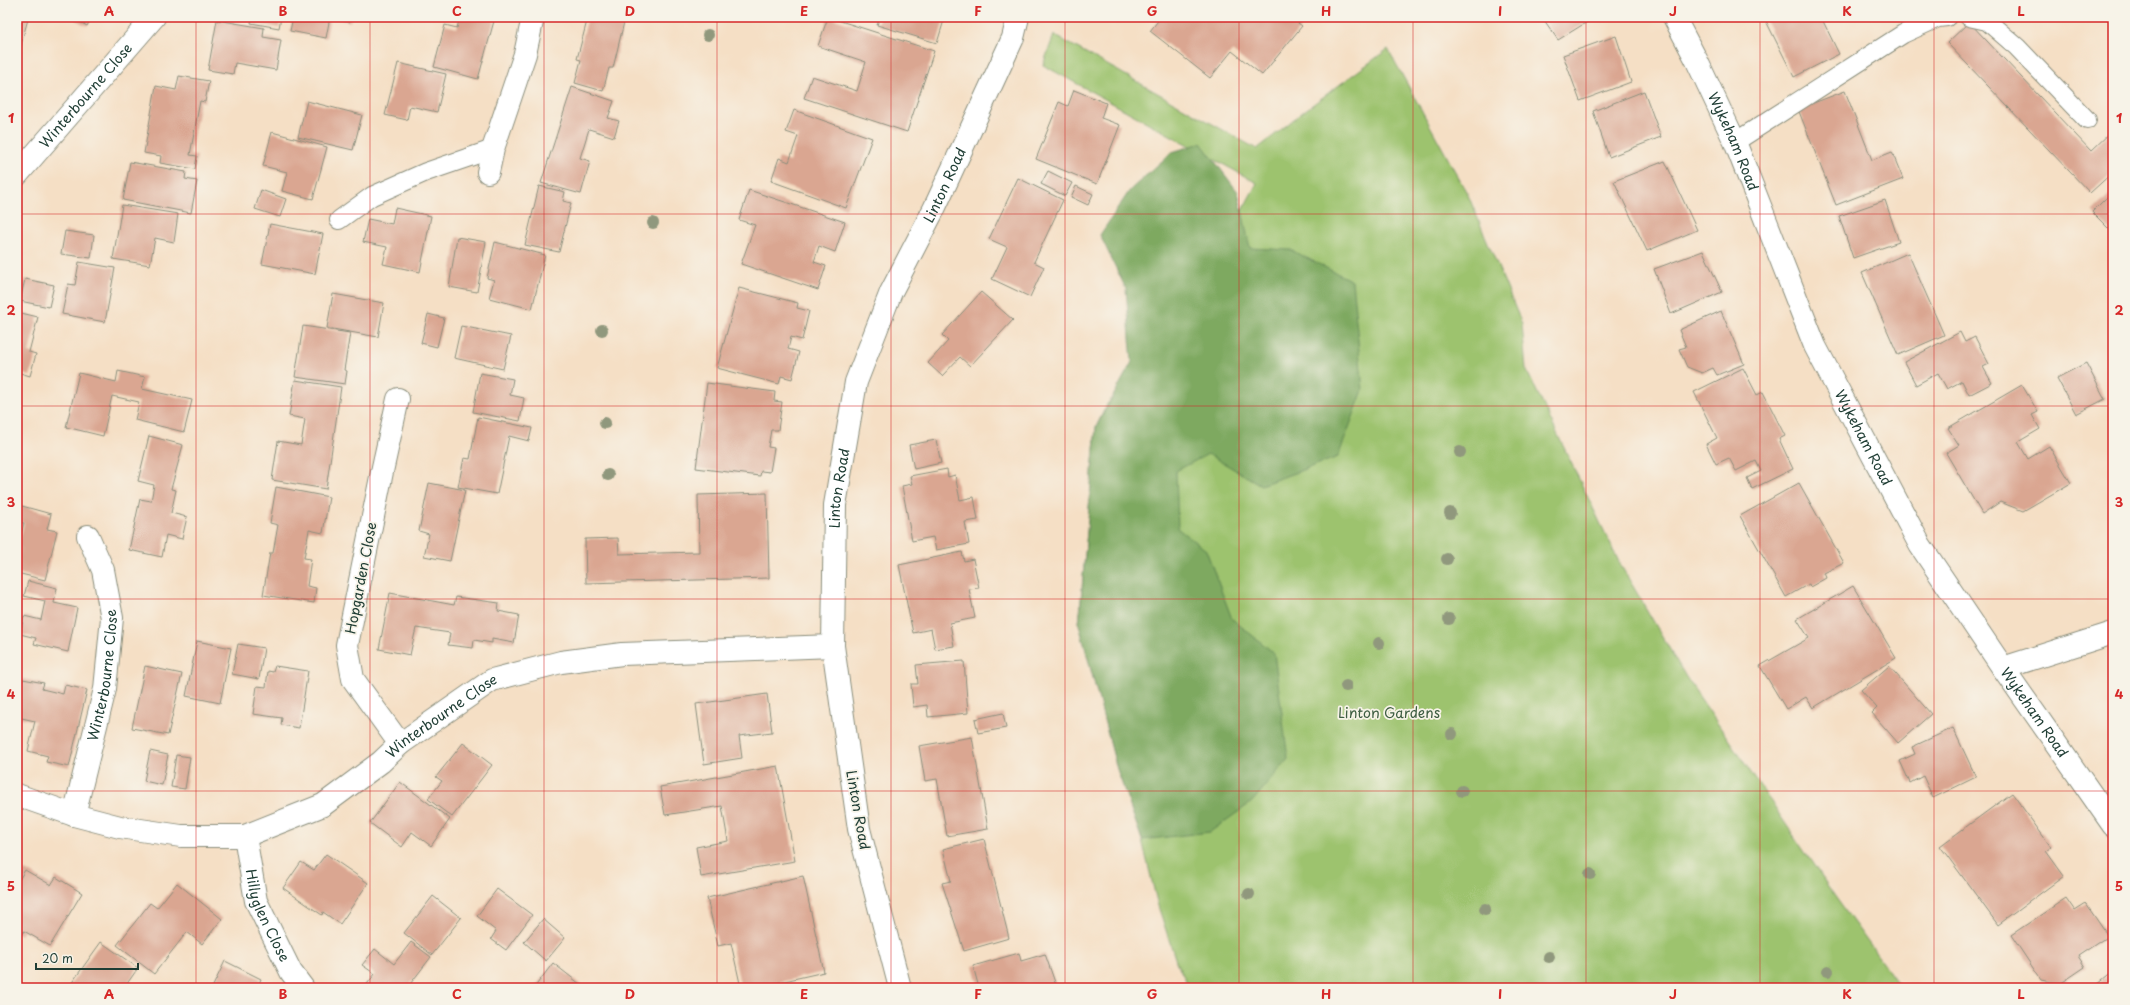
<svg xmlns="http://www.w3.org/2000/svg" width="2130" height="1005" viewBox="0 0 2130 1005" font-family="'Playpen Sans',sans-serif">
	<rect width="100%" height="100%" fill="#f7f3e8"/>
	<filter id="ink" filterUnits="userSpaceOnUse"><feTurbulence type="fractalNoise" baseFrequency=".025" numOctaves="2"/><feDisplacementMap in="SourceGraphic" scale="8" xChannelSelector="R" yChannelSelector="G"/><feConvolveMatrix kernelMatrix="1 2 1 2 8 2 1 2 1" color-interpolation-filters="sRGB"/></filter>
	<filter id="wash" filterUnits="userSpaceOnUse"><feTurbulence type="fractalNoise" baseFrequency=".012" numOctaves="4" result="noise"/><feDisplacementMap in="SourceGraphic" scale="16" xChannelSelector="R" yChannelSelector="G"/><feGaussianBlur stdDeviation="0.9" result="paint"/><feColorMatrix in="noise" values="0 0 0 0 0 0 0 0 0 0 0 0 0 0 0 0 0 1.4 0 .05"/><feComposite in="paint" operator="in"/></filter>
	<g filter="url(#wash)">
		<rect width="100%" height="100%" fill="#f5dfc5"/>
		<path fill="#9dc36e" stroke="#5e8051" d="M1054 35 1257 149 1304 111 1388 49 1468 195 1522 324 1526 369 1620 564 1686 677 1836 898 1901 988H1190L1177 964 1158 906 1142 840 1117 769 1079 624 1096 427 1107 404 1183 320 1257 183 1043 65Z"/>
		<path fill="#7ea961" stroke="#4e734a" d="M1201 143 1238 192 1250 248 1291 250 1352 281 1363 390 1338 457 1261 485 1208 454 1176 471 1178 529 1206 550 1232 619 1274 653 1288 759 1252 802 1210 832 1142 840 1117 769 1079 624 1096 427 1132 362 1126 289 1100 235 1130 190 1172 152Z"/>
		<g id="blocks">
			<path fill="#daa691" d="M17 17 28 19 17 59Z
				M71 17H92L87 26Z
				M252 17H281L279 28 251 23Z
				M293 17H330L326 38 290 31Z
				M337 17H351L350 22 337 19Z
				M460 17H478L494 21 478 79 434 67 445 25 457 28Z
				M588 17 625 18 613 68H609L603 91 575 83 581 60 577 59Z
				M828 17 934 51 907 132 804 98 812 76 857 91 866 62 818 46Z
				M880 17H945L937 43 877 25Z
				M1161 17H1290L1302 26 1262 75 1232 51 1210 78 1150 31Z
				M1542 17H1595L1558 40Z
				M1764 17H1821L1839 54 1794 77Z
				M217 20 264 28 263 37 281 40 276 70 235 63 233 74 208 70Z
				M1969 22 2091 151 2113 130V172L2090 193 1947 43Z
				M1616 36 1631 82 1580 101 1563 55Z
				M398 63 446 74 437 112 410 106 407 120 385 115Z
				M179 76 209 81 205 102 200 101 190 155 197 156 195 169 160 163 161 156 144 153 156 86 176 90Z
				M572 87 614 101 608 118 619 121 614 137 589 129 580 158 590 161 581 194 541 183Z
				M1074 90 1106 103 1101 118 1120 125 1097 184 1036 159 1059 102 1068 106Z
				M1644 91 1661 137 1609 157 1593 111Z
				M1845 91 1872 160 1892 152 1903 179 1836 205 1798 109Z
				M307 101 362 115 353 150 298 137Z
				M794 110 872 138 846 208 771 181 779 158 789 162 798 136 786 132Z
				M272 132 327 147 313 199 282 191 287 172 263 166Z
				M1665 161 1697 230 1647 251 1614 181Z
				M130 162 186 172 185 179 197 181 191 213 123 200Z
				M1048 171 1072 183 1065 196 1041 184Z
				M1018 178 1063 200 1034 262 1044 267 1030 297 992 279 1007 247 989 239Z
				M539 186 565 192 563 201 571 203 559 252 525 245Z
				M1076 186 1093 194 1088 205 1071 197Z
				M261 190 286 199 280 217 255 209Z
				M749 190 845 222 835 252 819 246 814 262 826 266 818 290 741 264 755 225 739 220Z
				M2113 191V233L2092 212Z
				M1885 200 1899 242 1853 258 1839 216Z
				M122 205 178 214 174 242 155 238 150 265 113 259Z
				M395 208 431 216 420 272 383 264 387 247 363 242 368 219 392 224Z
				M270 224 323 234 315 274 262 264Z
				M65 231 94 235 91 258 61 254Z
				M457 237 486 242 477 292 449 287Z
				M495 242 545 255 532 309 489 298 494 280 487 278Z
				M1703 251 1722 292 1671 314 1654 269Z
				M1908 253 1944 335 1898 355 1862 273Z
				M79 262 115 268 105 322 62 314 68 284 75 285Z
				M25 279 54 285 49 307 20 301Z
				M739 288 798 303 797 308 809 311 802 340 791 337 788 349 799 352 792 379 781 376 779 384 717 368Z
				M981 292 1013 320 970 366 960 357 942 376 928 363 948 341 942 335Z
				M333 294 384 303 378 337 327 328Z
				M1721 311 1744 364 1717 375 1713 368 1702 373 1687 367 1679 349 1686 347 1679 330Z
				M17 312 38 317 29 352 36 354 30 376 17 372Z
				M428 314 444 318 437 347 421 343Z
				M303 326 350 333 344 370 347 371 345 384 295 377Z
				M461 326 511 336 503 369 454 358Z
				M1960 332 1965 342 1975 337 1989 364 1983 367 1992 383 1969 395 1962 381 1947 389 1938 373 1916 385 1904 362Z
				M2086 363 2105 399 2076 414 2057 378Z
				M1743 368 1757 395 1763 392 1785 436 1779 439 1793 469 1752 489 1747 478 1761 471 1756 461 1736 471 1729 458 1716 464 1706 444 1717 438 1694 392Z
				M118 371 145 377 142 389 192 400 184 432 135 420 139 402 112 396 103 436 66 427 79 373 116 382Z
				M480 373 513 379 510 395 524 398 520 421 473 412Z
				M295 380 341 387 326 489 272 480 278 441 301 445 305 419 289 416Z
				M707 383 775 392 774 401 782 402 778 430H771L768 447 774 448 770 472 761 471 760 476 696 468Z
				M2022 385 2038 412 2032 415 2040 429 2018 442 2028 459 2049 446 2071 483 2023 511 2000 502 1982 514 1946 453 1959 445 1948 428Z
				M478 417 532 428 529 441 509 436 497 494 458 487 464 458 470 459Z
				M149 436 183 445 171 489 176 490 171 513 187 517 182 539 166 535 162 557 129 550 140 499 151 501 154 485 138 481Z
				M936 440 941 463 914 469 909 445Z
				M947 469 948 477 955 475 960 500 974 497 978 520 965 522 969 544 936 550 933 537 912 541 902 486 912 484 910 476Z
				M429 483 465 490 450 561 424 556 429 534 419 531Z
				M1799 483 1844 563 1824 573 1826 578 1810 587 1809 584 1786 597 1740 516Z
				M276 487 329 497 323 533 309 530 304 558 311 559 307 586 316 588 314 603 263 595 270 553H273L278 525 270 523Z
				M767 493 769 578 586 583 585 539 618 538 619 554 699 552 698 495Z
				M22 506 51 514 47 529 57 531 45 580 17 573V551L24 523 17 522Z
				M962 552 964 561 973 559 979 588 969 589 975 618 950 623 954 646 935 649 931 629 913 633 899 565Z
				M28 581 57 588 54 603 77 608 68 652 34 644 36 638 20 634 24 616 41 620 45 601 24 596Z
				M1853 586 1896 658 1813 708 1806 697 1786 709 1760 666 1809 638 1797 619Z
				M390 593 454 605 456 597 499 603 498 611 519 615 514 643 492 639V643L474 640 473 648 448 645 450 633 416 628 410 655 379 649Z
				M197 641 231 648 220 703 186 696Z
				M238 644 264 648 259 679 232 674Z
				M964 661 968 713 928 717 927 705 913 707 911 684H918L916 665Z
				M145 666 182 674 168 735 132 728Z
				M275 666 308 671 299 728 281 725 282 718 253 714 257 686 266 687 268 671 273 672Z
				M1889 666 1931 714 1898 743 1872 713 1877 708 1861 690Z
				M23 679 44 683 42 689 63 694 65 685 87 690 69 767 46 762 48 756 28 751 35 721 17 717V681L22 682Z
				M767 694 772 732 739 736 742 758 704 764 696 704Z
				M1003 713 1006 728 978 733 975 719Z
				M1953 728 1976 777 1933 798 1923 776 1910 783 1900 761 1915 754 1912 747Z
				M972 737 988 829 947 836 937 779 925 781 919 746Z
				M463 743 492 765 452 817 428 799 442 781 436 777Z
				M150 751 168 755 162 785 144 781Z
				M176 755 190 757 185 789 171 787Z
				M778 766 795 861 701 877 696 847 728 841 722 806 665 815 660 787Z
				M400 782 450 819 431 846 412 832 402 847 370 823Z
				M2012 793 2051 847 2046 851 2064 876 1998 925 1940 846Z
				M984 839 1009 938 964 951 942 883 951 881 943 849Z
				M326 854 368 883 340 924 323 912 322 915 283 888 301 862 314 870Z
				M25 870 51 885 56 877 82 893 50 946 24 931 21 935 17 933V883Z
				M803 876 824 972 754 988H741L731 943 718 946 707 898Z
				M177 883 222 919 202 944 187 932 154 974 117 945 150 903 157 908Z
				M497 889 532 915 506 950 491 939 496 931 477 916Z
				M433 896 461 918 432 955 404 933Z
				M2066 898 2075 911 2086 904 2108 936 2078 956 2085 967 2060 984 2041 980 2011 935Z
				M543 919 565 938 546 961 524 942Z
				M101 942 138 968 124 988H68Z
				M411 942 431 957 407 988H364L375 974 362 965 375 949 394 964Z
				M1019 953 1021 961 1045 954 1057 988H979L973 966Z
				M225 961 261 979 257 988H212Z
				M553 963 585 988H534Z
				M2113 971V988H2092Z"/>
		</g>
	</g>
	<g filter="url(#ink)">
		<use href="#blocks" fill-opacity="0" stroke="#8a8e7c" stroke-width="1"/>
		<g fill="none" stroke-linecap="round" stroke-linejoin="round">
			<g stroke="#8a8e7c" stroke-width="20">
				<path id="service" d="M1969 17 1987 21 2017 47 2087 120
					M1735 142 1903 34 1938 18 1947 17
					M339 220 372 196 426 172 493 149"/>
			</g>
			<g stroke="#8a8e7c" stroke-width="24">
				<g id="minor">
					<path id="s1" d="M1674 17 1696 59 1735 142 1815 346 1920 545 2003 668 2113 825"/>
					<path d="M488 172 493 149 525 54 533 17"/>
					<path id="s2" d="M17 175 154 17"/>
					<path d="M398 399 383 467 347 645 353 679 400 744"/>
					<path d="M2003 668 2113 633"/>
					<path id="s3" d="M17 795 74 815 120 827 181 836H245L323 805 381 762 400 744 492 680 561 662 622 654 833 646"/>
					<path id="s4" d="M74 815 105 689 112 618 103 570 88 536"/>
					<path id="s5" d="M245 836 256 901 291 972 303 988"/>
					<path id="s6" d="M900 988 859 829 833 646 835 505 856 382 891 292 934 209 1013 38 1018 17"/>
				</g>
			</g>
			<use href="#service" stroke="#fff" stroke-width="18"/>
			<use href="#minor" stroke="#fff" stroke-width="22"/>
		</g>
		<g fill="#90987d">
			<circle cx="708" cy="35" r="6"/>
			<circle cx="653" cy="223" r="6"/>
			<circle cx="602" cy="330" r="6"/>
			<circle cx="605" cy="423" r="6"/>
			<circle cx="1460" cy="452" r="6"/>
			<circle cx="608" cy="475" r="6"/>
			<circle cx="1450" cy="513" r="6"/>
			<circle cx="1447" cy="559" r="6"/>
			<circle cx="1449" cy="619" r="6"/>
			<circle cx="1379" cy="643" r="6"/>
			<circle cx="1346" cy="686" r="6"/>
			<circle cx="1452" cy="734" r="6"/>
			<circle cx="1462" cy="791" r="6"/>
			<circle cx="1590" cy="874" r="6"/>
			<circle cx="1249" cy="894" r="6"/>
			<circle cx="1485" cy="909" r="6"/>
			<circle cx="1549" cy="957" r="6"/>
			<circle cx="1828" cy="971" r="6"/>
		</g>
	</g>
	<path fill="none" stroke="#d62828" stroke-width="1" stroke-opacity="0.55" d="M196 17V988M370 17V988M544 17V988M717 17V988M891 17V988M1065 17V988M1239 17V988M1413 17V988M1586 17V988M1760 17V988M1934 17V988M17 214H2113M17 406H2113M17 599H2113M17 791H2113"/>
	<g text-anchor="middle" stroke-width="3.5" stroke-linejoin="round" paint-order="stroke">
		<g font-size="14" fill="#1f3d34" stroke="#f7f3e8">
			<text dy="5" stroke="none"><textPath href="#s2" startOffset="105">Winterbourne Close</textPath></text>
			<text dy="5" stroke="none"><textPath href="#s1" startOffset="138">Wykeham Road</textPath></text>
			<text dy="5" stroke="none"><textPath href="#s6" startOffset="831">Linton Road</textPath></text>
			<text dy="5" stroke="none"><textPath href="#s1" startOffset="462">Wykeham Road</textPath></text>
			<text dy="5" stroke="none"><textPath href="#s6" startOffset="507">Linton Road</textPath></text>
			<text transform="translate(361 578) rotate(-79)" y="5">Hopgarden Close</text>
			<text dy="5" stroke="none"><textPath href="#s4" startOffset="143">Winterbourne Close</textPath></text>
			<text dy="5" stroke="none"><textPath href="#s1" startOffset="786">Wykeham Road</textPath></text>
			<text dy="5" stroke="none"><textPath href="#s3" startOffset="466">Winterbourne Close</textPath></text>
			<text transform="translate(858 810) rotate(80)" y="5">Linton Road</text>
			<text dy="5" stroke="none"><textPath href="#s5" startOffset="83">Hillyglen Close</textPath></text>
		</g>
		<g font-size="14" fill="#3e5e42" stroke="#f7f3e8">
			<text x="1389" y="718">Linton Gardens</text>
		</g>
	</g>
	<rect width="2130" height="1005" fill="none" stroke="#f7f3e8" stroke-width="44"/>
	<path d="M36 963v6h102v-6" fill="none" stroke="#1f3d34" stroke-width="2"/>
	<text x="42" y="963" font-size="12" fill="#1f3d34" stroke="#f7f3e8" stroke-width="3" paint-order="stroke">20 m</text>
	<rect x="22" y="22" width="2086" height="961" fill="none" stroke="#d62828" stroke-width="1.5"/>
	<g font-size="13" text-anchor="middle" font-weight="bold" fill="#d62828">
		<text x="109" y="16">A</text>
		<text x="283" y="16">B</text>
		<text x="457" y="16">C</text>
		<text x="630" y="16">D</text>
		<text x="804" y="16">E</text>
		<text x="978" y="16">F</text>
		<text x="1152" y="16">G</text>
		<text x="1326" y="16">H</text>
		<text x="1500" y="16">I</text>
		<text x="1673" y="16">J</text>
		<text x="1847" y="16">K</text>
		<text x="2021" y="16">L</text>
		<text x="11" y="123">1</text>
		<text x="2119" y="123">1</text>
		<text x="11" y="315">2</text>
		<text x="2119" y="315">2</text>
		<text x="11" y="507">3</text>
		<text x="2119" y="507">3</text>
		<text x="11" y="699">4</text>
		<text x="2119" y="699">4</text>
		<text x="11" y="891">5</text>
		<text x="2119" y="891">5</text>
		<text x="109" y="999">A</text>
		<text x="283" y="999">B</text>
		<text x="457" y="999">C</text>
		<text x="630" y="999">D</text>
		<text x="804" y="999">E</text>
		<text x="978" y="999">F</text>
		<text x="1152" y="999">G</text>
		<text x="1326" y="999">H</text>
		<text x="1500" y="999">I</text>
		<text x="1673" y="999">J</text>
		<text x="1847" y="999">K</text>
		<text x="2021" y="999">L</text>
	</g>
</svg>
